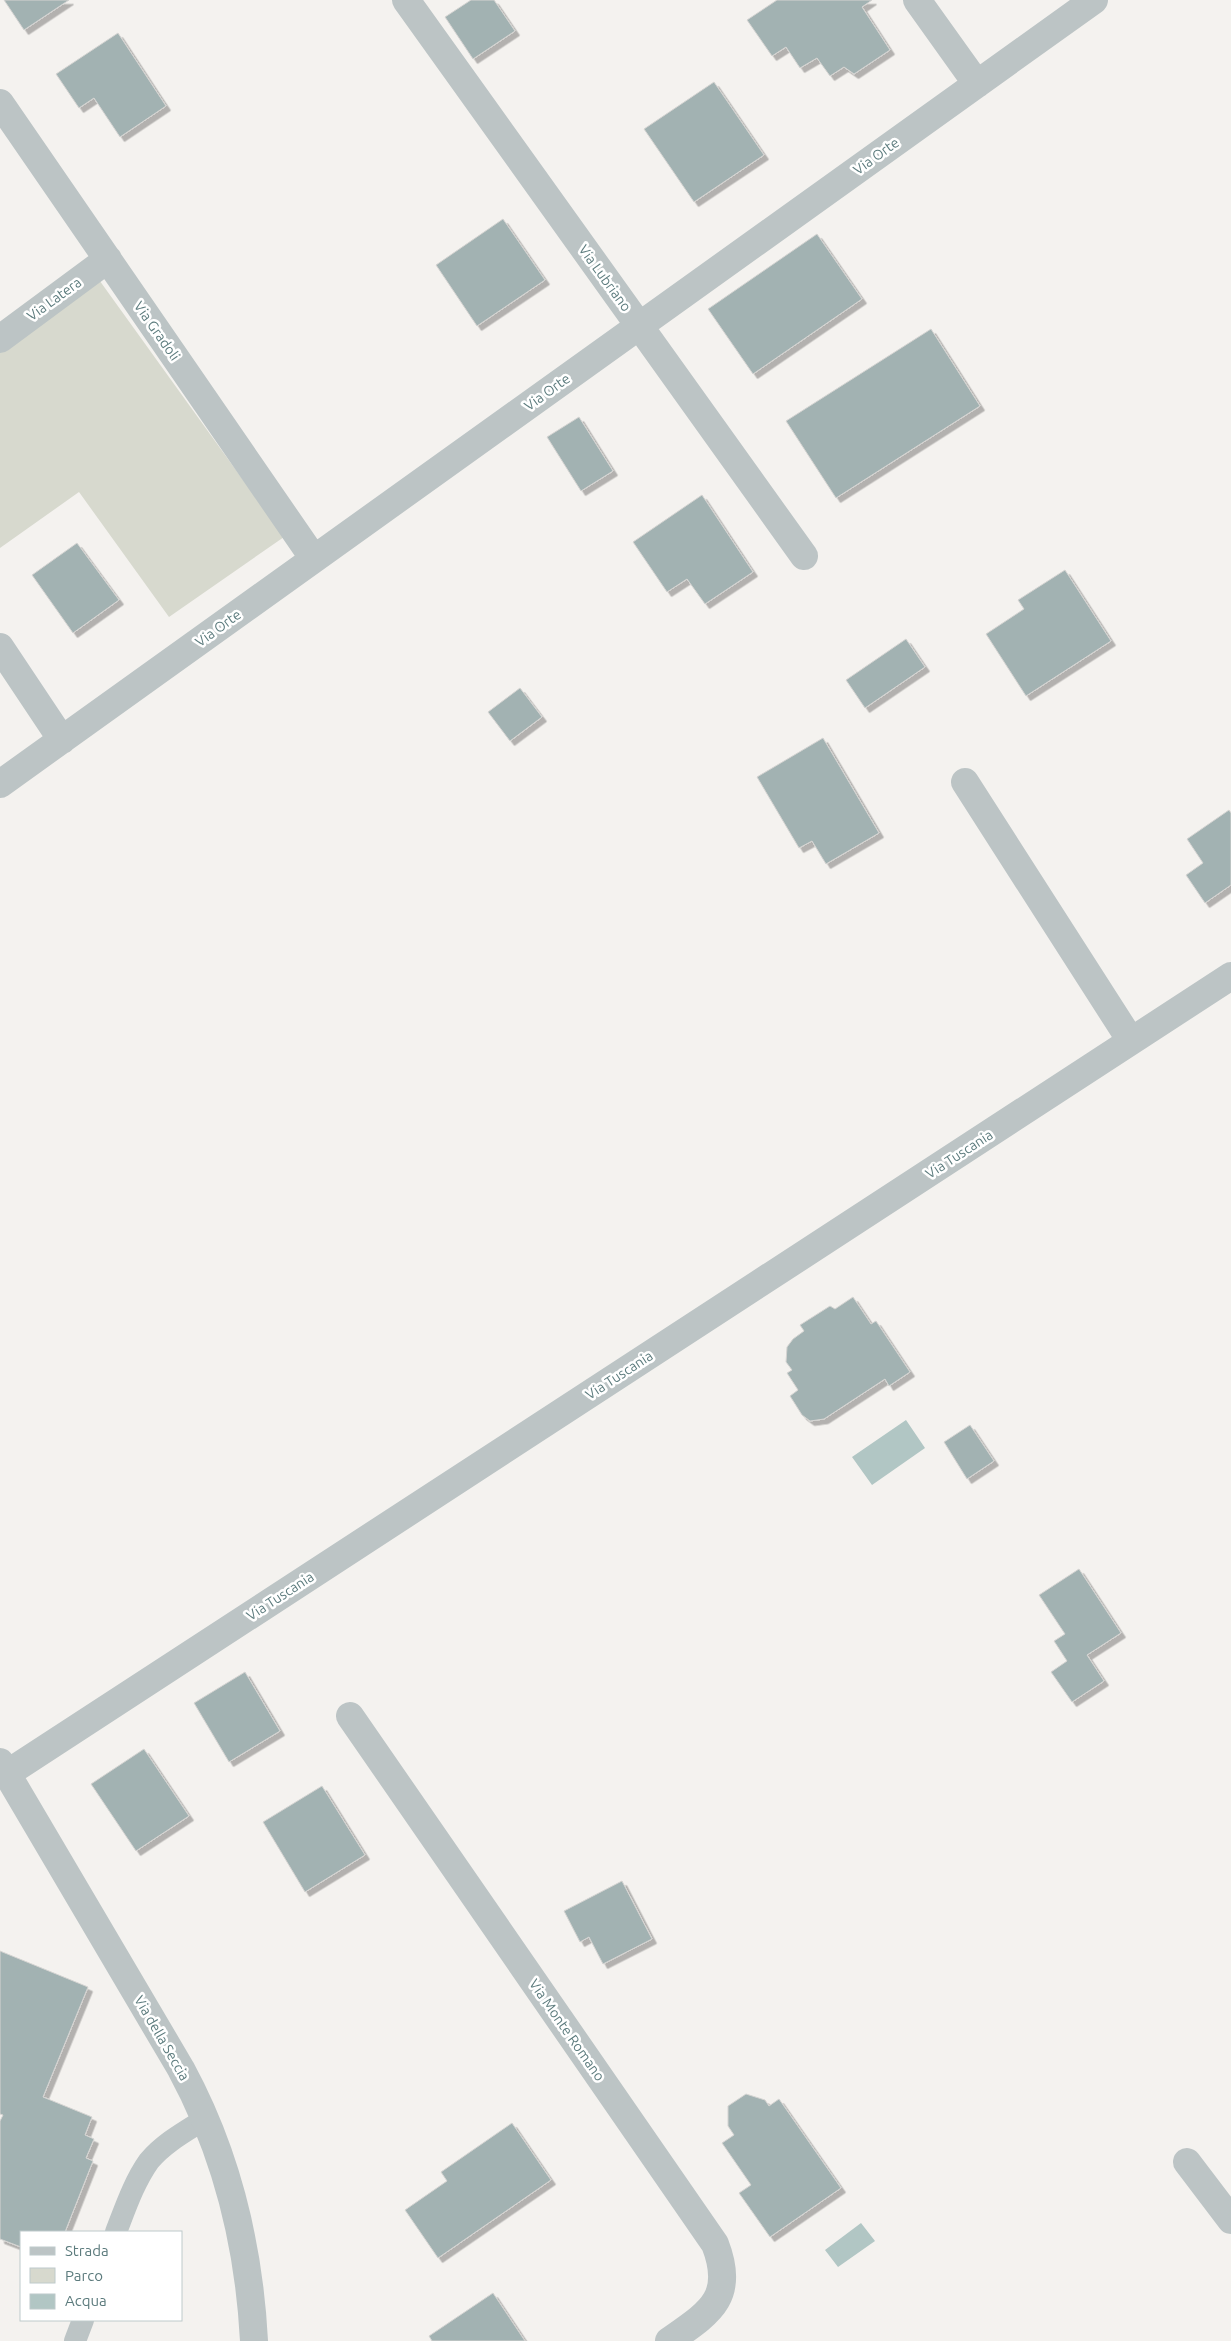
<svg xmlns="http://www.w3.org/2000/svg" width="1231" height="2341" viewBox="0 0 1231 2341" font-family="Ubuntu,sans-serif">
	<defs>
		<filter id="shadow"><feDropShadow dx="4.5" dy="4.5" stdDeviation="0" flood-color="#0004"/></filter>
	</defs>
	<rect width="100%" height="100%" fill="#f4f2ef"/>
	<path fill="#d7d9ce" d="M97 277 284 537 169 617 79 492 0 548V346Z"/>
	<path fill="#b1c6c4" d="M906 1420 925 1448 872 1485 852 1457Z
		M861 2223 875 2241 838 2267 825 2250Z"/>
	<path fill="#a2b2b2" stroke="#d5d4d2" filter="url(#shadow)" d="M4 0H69L24 30Z
		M471 0H494L515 31 473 59 445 17Z
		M777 0H872L862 7 890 50 854 74 844 67 830 76 817 58 800 68 786 47 772 56 747 20Z
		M118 33 166 106 120 137 94 98 79 108 56 74Z
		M714 82 764 155 694 202 644 129Z
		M503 219 545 280 477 326 436 265Z
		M817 234 862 299 753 374 708 309Z
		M931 329 980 406 836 498 786 421Z
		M579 417 613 471 581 491 547 437Z
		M702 495 753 572 705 604 687 579 667 592 633 542Z
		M77 543 119 600 73 633 32 575Z
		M1065 570 1111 641 1026 696 986 634 1024 609 1018 600Z
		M906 639 925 667 865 708 846 680Z
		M520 688 542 717 510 741 488 712Z
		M823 738 879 833 826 864 812 841 799 848 757 777Z
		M1229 810 1231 813V885L1205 903 1186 875 1203 863 1187 839Z
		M853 1297 871 1324 876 1321 910 1372 889 1386 885 1379 824 1419 810 1421 802 1415 790 1396 798 1390 787 1373 792 1370 786 1362 787 1347 793 1339 804 1331 800 1325 830 1306 835 1309Z
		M970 1425 994 1461 967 1479 944 1442Z
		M1079 1569 1121 1633 1087 1655 1104 1681 1072 1702 1051 1672 1067 1661 1054 1641 1065 1634 1039 1595Z
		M245 1672 280 1731 229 1762 194 1703Z
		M144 1749 189 1816 136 1851 91 1784Z
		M322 1786 365 1855 305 1892 263 1822Z
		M622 1881 652 1939 603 1964 589 1937 580 1942 564 1911Z
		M0 1951 88 1987 43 2097 92 2117 85 2135 94 2139 86 2158 93 2161 65 2232H21V2247L0 2239V2121L3 2115 0 2114Z
		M746 2094 765 2100 769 2106 779 2099 841 2188 770 2237 739 2193 751 2185 722 2143 734 2135 728 2126V2106Z
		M512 2123 551 2180 438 2258 405 2210 447 2181 441 2172Z
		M493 2293 525 2341H432L429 2336Z"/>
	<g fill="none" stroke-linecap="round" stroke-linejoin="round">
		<path stroke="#bcc4c5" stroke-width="22" d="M116 2232C125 2209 134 2182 149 2161 164 2143 186 2131 205 2119
			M75 2341 83 2320"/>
		<path stroke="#bcc4c5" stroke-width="28" d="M406 0 804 556
			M917 0 977 84
			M0 103 314 559
			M0 339 108 259
			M0 647 62 740
			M965 782 1131 1041
			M0 784 1094 0
			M350 1716 715 2244C736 2298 709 2313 669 2341
			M0 1762 181 2069C227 2154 249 2244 254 2341
			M8 1773 1231 976
			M1187 2162 1231 2220"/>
	</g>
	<g text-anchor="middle" stroke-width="5" stroke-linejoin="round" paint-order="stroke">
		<g font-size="14" fill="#5c7b7d" stroke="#fff">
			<text transform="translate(876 156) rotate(-36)" y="5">Via Orte</text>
			<text transform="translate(605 278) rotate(54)" y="5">Via Lubriano</text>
			<text transform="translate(54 299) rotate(-36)" y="5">Via Latera</text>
			<text transform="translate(157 331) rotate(55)" y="5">Via Gradoli</text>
			<text transform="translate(547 392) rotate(-36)" y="5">Via Orte</text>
			<text transform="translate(218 628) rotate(-36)" y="5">Via Orte</text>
			<text transform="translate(959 1154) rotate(-33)" y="5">Via Tuscania</text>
			<text transform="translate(619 1375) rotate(-33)" y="5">Via Tuscania</text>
			<text transform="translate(280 1596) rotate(-33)" y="5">Via Tuscania</text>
			<text transform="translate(567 2030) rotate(55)" y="5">Via Monte Romano</text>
			<text transform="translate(162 2038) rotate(60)" y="5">Via della Seccia</text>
		</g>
	</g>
	<rect x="20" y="2231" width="162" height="90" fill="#ffffff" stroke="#becacb"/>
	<rect x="30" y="2247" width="25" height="8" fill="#bcc4c5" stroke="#becacb"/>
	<text x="65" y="2256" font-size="15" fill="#5c7b7d">Strada</text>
	<rect x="30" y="2268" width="25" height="15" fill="#d7d9ce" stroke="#becacb"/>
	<text x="65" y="2281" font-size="15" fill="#5c7b7d">Parco</text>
	<rect x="30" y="2294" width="25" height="15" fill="#b1c6c4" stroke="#becacb"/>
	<text x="65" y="2306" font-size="15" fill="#5c7b7d">Acqua</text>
</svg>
